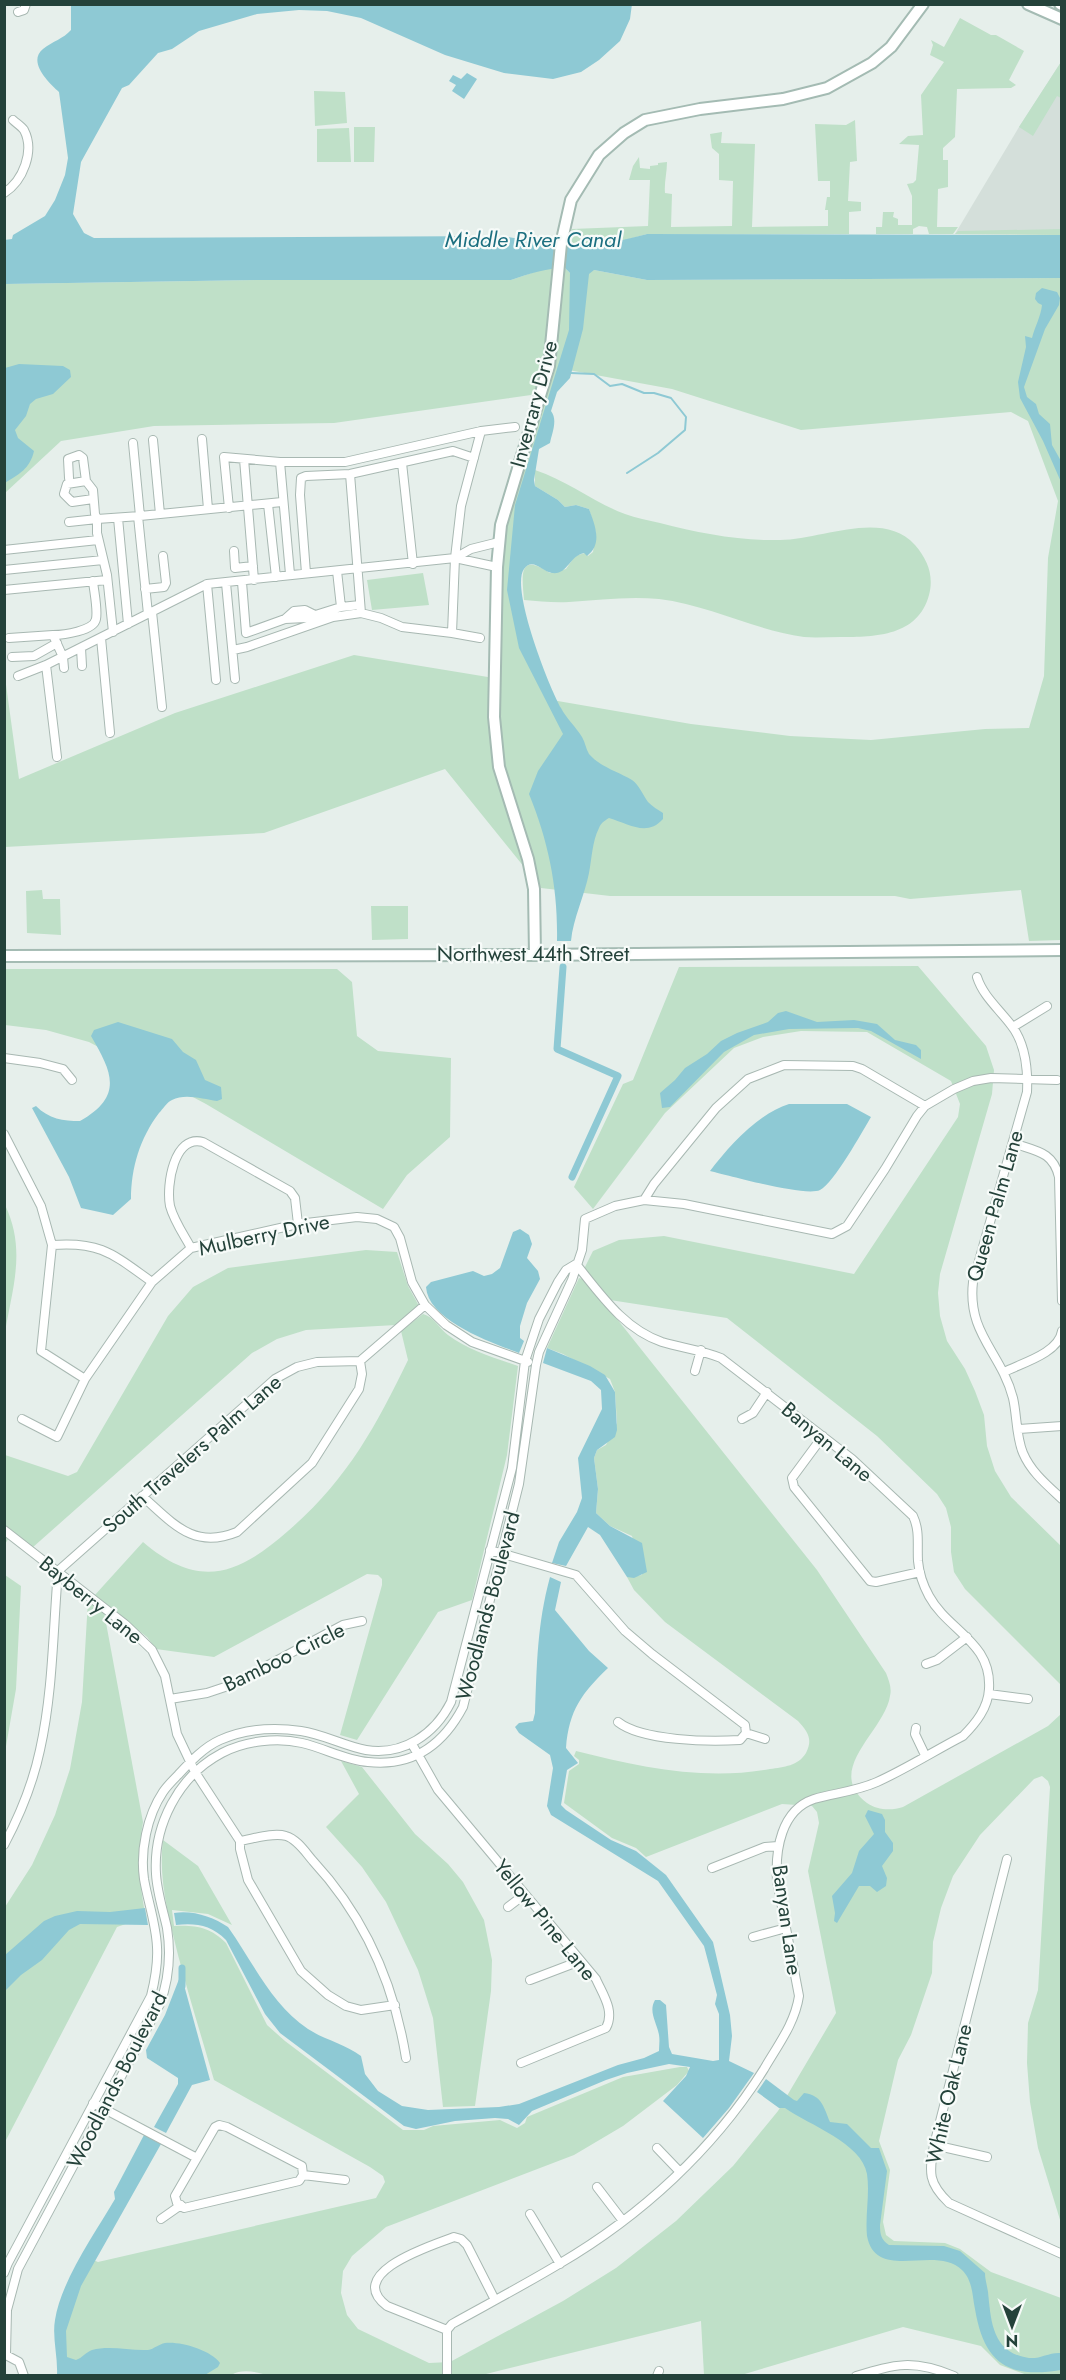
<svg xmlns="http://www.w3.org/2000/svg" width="1066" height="2380" viewBox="0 0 1066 2380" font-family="Jost,sans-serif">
	<rect width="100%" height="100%" fill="#e6efeb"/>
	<path fill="#d4dfda" d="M1061 62V235L955 234 1019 127Z"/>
	<path fill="#bfe0c8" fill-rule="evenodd" d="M960 18 991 35H996L1024 51 1009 80 1016 85 1011 88 957 89 955 137 943 148V160H948V187L938 189 937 227H958L953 234H929L927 227 919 226 913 229V234H876V227H882L883 212H894L893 217 898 219V225H912V196L907 184 913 183 916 180 919 145 899 144 908 136 923 135 921 95 944 62 930 55 933 45 931 40 944 47Z
		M1061 62V98L1057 96 1033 136 1019 127Z
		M314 91 345 92 347 123 315 126Z
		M855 120 857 161 850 162 848 201 861 202V211L849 212V234H647L608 245 567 246 572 229 648 226 650 180H629L633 166 639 157 640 168 650 169V166L658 165V163L667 162C667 173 664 183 665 193L672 194 671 227 732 226 733 181 719 180V154L712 148 710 134 722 132 721 143 755 144 752 227 828 226V210H825L827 197H830V181H818L815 124 846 125Z
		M354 127H375L374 162H354Z
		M349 128 351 162H317V129Z
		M1062 229 1061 235 955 234 958 231Z
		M546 268H565L570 273 594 270 647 280 1061 278V940L1029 941 1021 890 910 899 895 896H610L541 888 445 769 264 833 5 847 4 670 19 779 175 713 354 655 494 678 501 525 546 373 531 395 334 423 154 426 61 441 5 493V284L256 280H511ZM563 369 672 389 801 430 1011 412 1028 421 1058 501 1048 558 1044 676 1029 728 985 729 871 740 790 736 691 724 552 700 525 648 513 546 542 427Z
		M535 470C568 481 593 502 625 514 636 518 648 520 660 523 699 533 739 541 780 540 822 540 882 509 915 545 928 560 934 576 929 595 918 636 876 637 840 637 828 637 815 638 804 637 754 630 709 605 659 599 629 596 599 600 569 602 553 603 539 601 524 600 522 575 518 552 550 573L566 569 575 556 585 553 588 556 593 552 596 533 589 509 576 505 565 507 558 500 535 486Z
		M423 573 429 605 372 610 367 580Z
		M42 890 43 899H60L61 935 27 933 26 891Z
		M371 906H408V939L372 940Z
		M918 966 986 1046 994 1070 992 1094 940 1274 938 1293 940 1316 947 1341 965 1369 975 1391 984 1415 987 1446 995 1471 1011 1497 1061 1546V1685L965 1589 954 1572 951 1552V1527L946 1508 937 1494 877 1436 727 1318 610 1300 584 1269 593 1251 619 1240 664 1236 854 1274 958 1117 960 1104 951 1081 867 1032 801 1031 763 1037 734 1048 665 1113 593 1209 574 1187 623 1084 633 1080 679 967Z
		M5 969H337L352 982 357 1036 378 1051 451 1058 450 1137 407 1175 383 1209 206 1104 89 1042 46 1030 5 1025Z
		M5 1205C26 1249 13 1286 5 1332Z
		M366 1250 397 1252 408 1286 419 1306 417 1310 396 1325 306 1330 277 1339 252 1353 32 1548 12 1533 5 1544V1455L68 1476 77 1472 168 1316 193 1287 228 1268Z
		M579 1278 586 1280 817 1570 886 1673C889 1681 892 1688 890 1696 885 1731 823 1770 867 1803 877 1810 891 1811 903 1807L1048 1726 1061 1714V2223L1038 2148 1030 2102 1027 2063 1028 2023 1038 1990 1050 1787 1048 1781 1042 1776 1034 1779 980 1835 953 1876 941 1908 933 1942 932 1973 911 2035 898 2060 879 2141 890 2170 883 2222 886 2235 894 2241 945 2243 960 2249 991 2272 1061 2298V2374L1027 2375 1000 2365 981 2346 903 2327 738 2376 704 2375 701 2321 478 2376H270C257 2372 243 2368 231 2375L159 2376 65 2368 59 2336 91 2259 98 2262 376 2198 385 2182 383 2176 370 2167 214 2080C202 2038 189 1997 178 1955 169 1917 158 1880 163 1840L198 1866 232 1925 208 1914 172 1910 174 1926C196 1925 210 1927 226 1943L267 2025 285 2041 403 2130H424L433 2126 500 2120 517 2128 525 2123 527 2117 623 2077 680 2067H687L689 2071 677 2085 623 2126 574 2155 386 2227 352 2256 343 2271 341 2293 347 2315 358 2329 429 2363 450 2362 563 2301 616 2268 676 2221 733 2166 778 2111 836 2013 808 1871 819 1823 817 1812 812 1806 782 1804 646 1857 636 1848 612 1838 564 1803 569 1771 579 1764V1760L574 1756 576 1751C639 1767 705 1781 770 1769 784 1767 798 1766 806 1753 813 1739 808 1732 798 1721L665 1622 634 1590 627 1577 642 1575 632 1536 610 1526 596 1513 598 1489 594 1458 597 1450 606 1445 617 1423 615 1392 610 1379 563 1354 547 1348Z
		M423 1314C434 1317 439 1328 448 1335 468 1350 495 1358 518 1366L507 1455 472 1600 438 1612 357 1740 340 1735 382 1585V1579L378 1575 367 1574 214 1657 156 1649 147 1637 94 1596 143 1542C199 1590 238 1575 288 1531 347 1480 375 1428 408 1360L401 1331Z
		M5 1575 21 1586 16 1689 5 1752Z
		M88 1600 104 1612 143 1822C137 1856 139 1884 146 1917L117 1927 5 2142V1907L32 1865 55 1815 70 1769 82 1702Z
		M341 1761 362 1767 415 1834 448 1864 463 1882 484 1920 492 1960 491 1991 475 2106 443 2107 433 2018 418 1970 386 1902 362 1867 326 1827 359 1794Z"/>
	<path fill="#8ec9d4" d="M632 4 630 19 620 41 599 60 581 72 553 79 504 73 445 55 361 18 327 11 299 10 257 14 199 31 172 49 158 53 129 85 122 88 81 162 73 214 84 233 94 238 501 236 520 239 534 234 536 242C578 249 607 245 647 234L1061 235 1062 278 647 280 594 270 589 274 583 329 570 378 557 392 551 411C558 420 552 433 550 443L539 449 534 480 535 486 558 500 565 507 576 505 589 509C595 525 603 544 587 556L584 553C569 556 568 575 552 573 542 572 533 557 524 569 510 588 549 687 561 708 566 718 576 727 582 737 585 742 586 749 589 754 600 767 619 772 632 780 639 785 643 795 648 802 652 806 658 810 663 813V819C647 837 629 824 609 818 604 821 601 823 599 828 592 842 592 858 589 873 585 894 573 919 571 941H557C558 889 549 843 529 794L538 771 563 734 519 648 507 590 515 505 569 330 570 273 565 268C546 268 529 274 511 280H256L5 284 4 240 12 239 13 235 45 216 55 200 65 175 68 158 59 92C49 83 27 62 43 49 53 41 63 39 71 30V5Z
		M467 73 477 79 464 99 452 91 456 85 449 81 453 75 461 79Z
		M1042 288 1057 292 1060 298 1059 305 1045 329 1024 387 1027 397 1036 404 1039 414 1050 424 1052 445 1061 461V482L1043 441 1020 398 1018 382 1026 347 1025 336 1032 338C1035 326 1041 316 1042 305L1038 303 1035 299 1036 293Z
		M19 364 63 366 70 370 71 377 53 394 36 399 30 404 26 416 15 430 18 438 34 451C30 469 19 474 5 483V368Z
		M786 1011 817 1022 854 1020 877 1024 895 1040 916 1045 921 1050V1059L871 1031 858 1028 789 1029 754 1035 724 1052 670 1107 662 1108 660 1093 675 1080 685 1068 707 1054 721 1041 737 1033 768 1022 778 1013Z
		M118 1022 172 1039 183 1052 196 1060 205 1080 221 1087 222 1099 217 1101C203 1099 185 1093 172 1100 167 1102 163 1109 159 1113 140 1138 131 1168 131 1199L113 1215 81 1208 69 1177 32 1108 36 1106C49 1119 63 1121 80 1121 124 1096 112 1072 91 1036L94 1030Z
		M789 1104H847L871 1117C862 1132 834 1183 820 1190 805 1197 731 1176 710 1171 729 1146 759 1113 789 1104Z
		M520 1229 529 1235 532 1244 527 1258 538 1271 540 1279 527 1303 520 1326V1338L524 1341 519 1353C493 1343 428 1321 426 1287L431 1282 473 1271 484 1276 492 1274 500 1268 513 1232Z
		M547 1348 590 1366 605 1375 615 1392 617 1430 615 1437 597 1450 594 1458 598 1489 596 1513 610 1526 642 1543 647 1572 634 1578 627 1577 600 1535 588 1527 566 1566 552 1563 559 1542 577 1512 582 1498 578 1458 602 1409 601 1390 591 1381 543 1363Z
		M550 1577 561 1582 555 1610 589 1651 608 1668C582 1693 569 1710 566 1748L578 1763 567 1770 561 1805 566 1810 611 1840 636 1851 666 1875 713 1942 730 2015 732 2036 729 2061 754 2073 729 2108 703 2138 663 2101 686 2076 690 2067 669 2064 627 2073 606 2080 532 2111 519 2125 508 2119 495 2118 455 2121 416 2129 404 2126 280 2033 265 2014 226 1940C211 1925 196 1923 176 1925L174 1913C193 1910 213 1917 228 1927 253 1962 271 2004 308 2029 325 2040 345 2044 361 2056L365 2074 378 2091 402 2106 428 2110 499 2107 519 2104 618 2065 644 2058 659 2051C659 2046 660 2041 659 2035 657 2023 648 2012 655 2000H660L666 2005 669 2047 672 2054 713 2061 719 2060V2014L715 2004 717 1995 704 1946 658 1881 551 1815 547 1806 553 1768 550 1755 519 1733 515 1727 519 1723 533 1721 535 1713C537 1664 537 1625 550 1577Z
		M868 1810 882 1814 885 1820V1832L893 1843V1851L882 1866 887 1878 886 1886 877 1892 870 1886H859L837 1923 834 1921 835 1913 832 1896 852 1873 859 1851 874 1834 865 1816Z
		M145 1908 148 1925 80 1924 69 1930 42 1960 21 1975 5 1991V1955L44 1921 55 1916 77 1911 110 1912Z
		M181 1974 210 2080 192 2085 166 2133 154 2127 178 2084V2078L147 2058 146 2050 165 2015Z
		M766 2079 794 2100 797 2101 804 2093C822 2095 824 2108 830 2122L847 2124 871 2148H879L887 2171 880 2225C880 2234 881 2240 889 2245L944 2246 960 2251 985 2273C985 2279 987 2285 988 2292 991 2321 992 2353 1029 2358 1041 2359 1049 2352 1061 2353V2370C1008 2379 984 2363 975 2309 972 2295 973 2281 962 2270 936 2244 876 2283 867 2236 865 2215 870 2194 867 2174 862 2143 809 2125 785 2108H779L757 2092Z
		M144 2135 161 2144 81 2286 66 2331 67 2357 76 2360C82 2358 86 2352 92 2350 110 2345 130 2351 148 2350 154 2349 159 2344 165 2343 180 2341 211 2350 220 2363L218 2367 205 2375H57C58 2357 52 2337 55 2320 61 2281 95 2233 115 2199L114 2192Z"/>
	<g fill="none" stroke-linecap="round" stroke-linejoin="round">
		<path stroke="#8ec9d4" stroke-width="2" d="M571 373 594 374 610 386 622 384 644 393H654L671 398 686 417 685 430 658 453 627 473"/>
		<path stroke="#8ec9d4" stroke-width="7" d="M563 967 557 1049 618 1076 572 1177
			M182 1968V1986"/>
		<g stroke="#a8b8b2" stroke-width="10">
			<path id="street" d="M18 12 24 10 26 4
				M4 193C23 181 35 151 24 130 21 126 16 123 13 120
				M481 431 515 427
				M202 439 208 509
				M153 440 160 514
				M244 459 254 580
				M402 463 413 564
				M350 474 361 613
				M69 478 68 459 79 455 83 458 86 481 93 490 95 514 97 519 69 522
				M86 481 67 484 64 494 72 502 93 499
				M268 504 276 577
				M229 508 224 457 280 462
				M138 516 148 614
				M140 516 282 502
				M118 518 128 624
				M4 550 98 540
				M234 551 235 568 253 566
				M455 558 497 567
				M4 570 103 560
				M337 571 341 607 360 605
				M306 573 300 495 301 478 306 476 350 474 453 451 474 458
				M242 582 246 633 285 619 306 618 341 607
				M226 583 235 679
				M207 584 216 680
				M145 589 164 587 166 583 163 556
				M4 590 107 580
				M152 612 162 707
				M285 619 294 611 305 610 315 615
				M113 632 107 575 97 533V519L140 516 133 443
				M452 633 480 638
				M53 635C63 635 94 631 96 619 98 609 94 592 93 581
				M9 638 53 635 63 657 64 668
				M101 638 110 733
				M81 648 82 666
				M233 650 247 647 333 617 361 613 381 618 402 627 452 633 455 558 461 506 481 431 345 462H280L290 574
				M12 657 34 656 57 643
				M46 665 57 757
				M18 676 46 665 207 584 455 558 471 549 499 542
				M977 977C983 996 999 1009 1011 1025 1026 1044 1028 1070 1027 1092L973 1282C967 1334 1001 1352 1013 1398 1017 1415 1016 1437 1023 1453 1031 1472 1047 1485 1062 1499
				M1013 1027 1047 1006
				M4 1058 40 1063 63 1069 72 1080
				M4 1134 41 1206 52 1245 41 1351 85 1379
				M1013 1143C1035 1151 1053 1151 1059 1177L1062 1301
				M644 1200 654 1184 716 1108 748 1079 784 1065 853 1066 862 1069 925 1106
				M52 1245C101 1241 114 1255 152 1282
				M191 1248C184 1235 174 1221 170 1206 166 1185 174 1134 203 1142L290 1191 295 1198 298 1224
				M695 1371 701 1350
				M1004 1372C1022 1363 1059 1353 1062 1331
				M22 1419 57 1437 85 1379 152 1282 191 1248 298 1224 357 1217 377 1219 394 1227 400 1238 412 1282 425 1305 446 1325 472 1342 528 1362
				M742 1419 753 1413 767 1392
				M1019 1429 1062 1426
				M823 1436 792 1478 794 1487 870 1581 876 1582 920 1572
				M142 1496C173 1523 193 1550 237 1532L312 1463 359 1389 362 1374 360 1361
				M4 1530 126 1625 152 1650 165 1676 177 1734 195 1772 240 1841V1849L248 1880 301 1971 328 1995 346 2006 361 2010 395 2005
				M490 1550 576 1575 625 1631 652 1654 745 1725 746 1733
				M926 1664 937 1660 967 1637
				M989 1694 1028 1699
				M170 1699 207 1693 231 1685 343 1625 362 1621
				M618 1722C642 1741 710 1742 740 1740L746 1733 765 1739
				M916 1728 915 1734 925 1755
				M412 1744 438 1790 596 1979C603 1995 615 2011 606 2028L521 2063
				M240 1841C253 1839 273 1832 286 1836 297 1839 306 1853 313 1861 364 1916 394 1984 406 2058
				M4 1845C20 1815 33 1783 40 1750 53 1692 53 1630 58 1571L275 1379 297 1367 317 1362 360 1361 425 1305
				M1007 1859 934 2145C929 2173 928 2183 949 2203L1062 2254
				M712 1868 765 1847 778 1846
				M508 1907 525 1894
				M753 1937 786 1928
				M530 1980 580 1961
				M93 2103 195 2157
				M219 2125 227 2127 302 2166 303 2175 299 2181 184 2208 177 2203 175 2196 215 2127Z
				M934 2145 987 2157
				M657 2148 680 2172
				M303 2175 345 2180
				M597 2187 623 2221
				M530 2214 560 2264
				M161 2219 181 2205
				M4 2273 8 2263 151 1996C155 1980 158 1964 157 1947 156 1924 148 1902 144 1879 140 1851 147 1816 163 1792 167 1786 173 1780 178 1775 190 1762 204 1747 220 1740 245 1729 274 1727 301 1731 323 1734 344 1746 366 1750 403 1756 435 1734 451 1702L512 1468 525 1361 539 1319 558 1282 566 1270 576 1264
				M447 2330 387 2306C343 2273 433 2245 454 2237L461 2239 467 2245 495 2300
				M4 2354 19 2362 24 2376
				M6 2354 7 2310 18 2269 160 2004C169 1979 171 1953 167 1928 163 1910 157 1892 156 1874 153 1826 178 1776 222 1753 245 1741 277 1737 302 1743 324 1748 345 1760 368 1762 413 1767 443 1745 463 1707L519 1484 536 1365 539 1352 572 1280 582 1250 585 1219 615 1206 644 1200 684 1204 832 1234 847 1226 885 1169 917 1116 925 1106 954 1089 973 1081 991 1078 1057 1080
				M447 2376V2330L452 2324C488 2304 524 2285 559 2264 641 2216 714 2149 764 2069 778 2045 795 2023 799 1996L777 1881C775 1850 781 1810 814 1799 835 1793 857 1791 877 1782 906 1769 934 1751 963 1736 976 1723 988 1708 989 1689 992 1642 948 1631 929 1596 923 1585 919 1572 918 1561 917 1544 920 1531 913 1516L852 1459 721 1358C702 1350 682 1348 662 1342 624 1329 601 1295 576 1264
				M657 2376 659 2371
				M856 2376C896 2364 913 2359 954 2376"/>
		</g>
		<g stroke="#a4bbb3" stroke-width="14">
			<path id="secondary" d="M1028 4 1062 19
				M1060 4 1062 5
				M535 955 534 889 528 859 499 767 494 717 497 567 501 525 549 366 561 244 571 200 599 155 624 133 645 120 700 109 783 99 827 88 872 63 891 47 923 4
				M4 956 535 955 1062 950"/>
		</g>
		<use href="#street" stroke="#fff" stroke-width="8"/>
		<use href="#secondary" stroke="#fff" stroke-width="10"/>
	</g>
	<g text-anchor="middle" stroke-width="4.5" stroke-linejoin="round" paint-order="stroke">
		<g font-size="21" fill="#24423a" stroke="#f7fbf9">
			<text transform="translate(534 404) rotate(-75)" y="7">Inverrary Drive</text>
			<text x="533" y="961">Northwest 44th Street</text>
			<text transform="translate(995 1206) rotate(-74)" y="7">Queen Palm Lane</text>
			<text transform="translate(264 1235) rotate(-12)" y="7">Mulberry Drive</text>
			<text transform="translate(827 1442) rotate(40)" y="7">Banyan Lane</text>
			<text transform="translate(192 1454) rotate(-41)" y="7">South Travelers Palm Lane</text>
			<text transform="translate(91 1600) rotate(39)" y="7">Bayberry Lane</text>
			<text transform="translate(488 1606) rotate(-75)" y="7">Woodlands Boulevard</text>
			<text transform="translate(284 1657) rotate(-26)" y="7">Bamboo Circle</text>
			<text transform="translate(545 1920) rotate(51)" y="7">Yellow Pine Lane</text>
			<text transform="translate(787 1920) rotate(82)" y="7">Banyan Lane</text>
			<text transform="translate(117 2080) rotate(-63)" y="7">Woodlands Boulevard</text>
			<text transform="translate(949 2094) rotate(-77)" y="7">White Oak Lane</text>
		</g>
		<g font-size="22" font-style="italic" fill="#1c6f80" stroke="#f7fbf9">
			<text x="533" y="247">Middle River Canal</text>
		</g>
	</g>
	<rect width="1066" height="2380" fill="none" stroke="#24423a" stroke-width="12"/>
	<g transform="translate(1012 2326) rotate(180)" stroke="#f7fbf9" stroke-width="4.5" paint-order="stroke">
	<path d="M0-4.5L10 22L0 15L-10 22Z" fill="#24423a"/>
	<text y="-9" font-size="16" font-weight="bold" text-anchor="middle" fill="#24423a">N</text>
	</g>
</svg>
